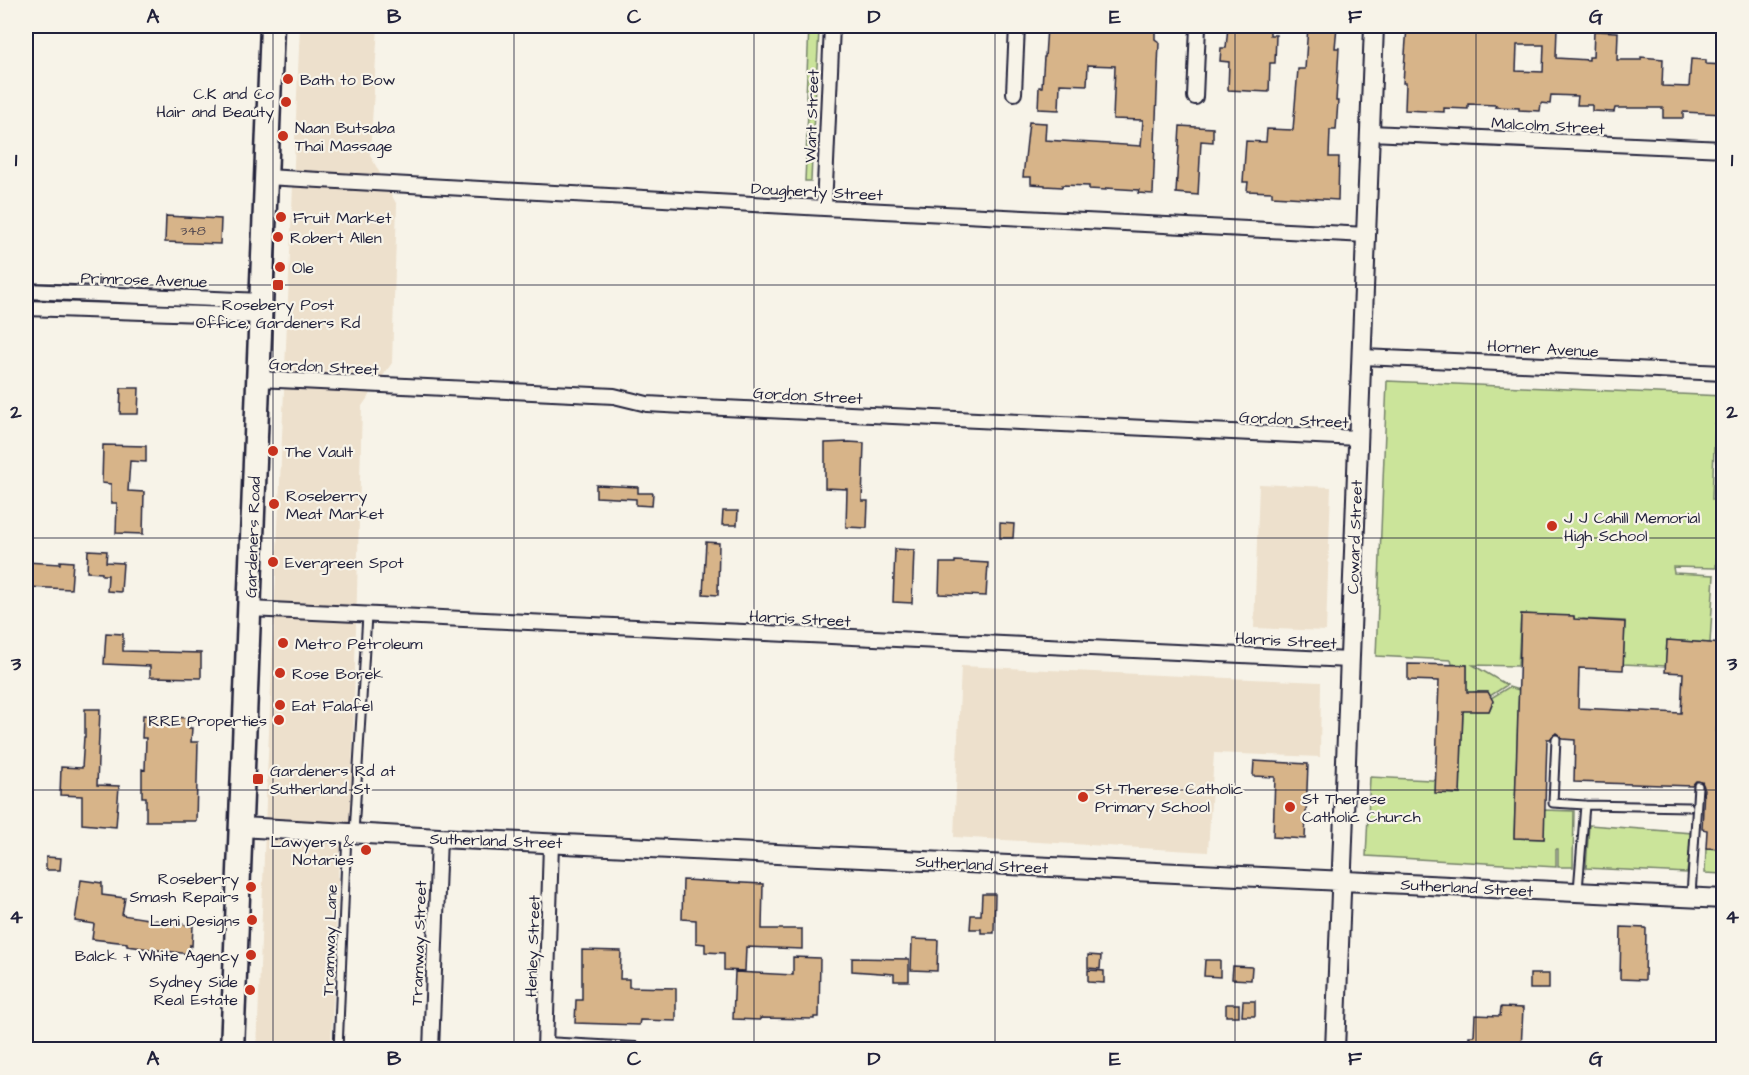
<svg xmlns="http://www.w3.org/2000/svg" width="1749" height="1075" viewBox="0 0 1749 1075" font-family="'Architects Daughter',sans-serif">
	<rect width="100%" height="100%" fill="#f7f3e8"/>
	<filter id="ink" filterUnits="userSpaceOnUse"><feTurbulence type="fractalNoise" baseFrequency=".0167" numOctaves="2"/><feDisplacementMap in="SourceGraphic" scale="12" xChannelSelector="R" yChannelSelector="G"/><feConvolveMatrix kernelMatrix="1 2 1 2 8 2 1 2 1" color-interpolation-filters="sRGB"/></filter>
	<g filter="url(#ink)">
		<path fill="#ede0cc" d="M300 26H378L370 155 397 205 392 363 362 406 351 815 339 855 331 1049 257 1050 266 801Z
			M1259 484 1331 487 1326 631 1254 628Z
			M961 666 1321 682 1320 757 1214 753 1208 852 954 837Z"/>
		<path fill="#cbe49a" stroke="#76836a" stroke-width="1.5" d="M809 26H817L819 31 815 103 808 104 806 98Z
			M808 111H814L811 181H805Z
			M1387 381 1723 396V424H1715L1712 499H1717L1715 529H1718L1716 568 1673 567 1674 573 1714 575 1710 643 1667 640 1666 666 1623 664 1625 621 1583 619 1572 661 1574 617 1521 614 1518 666 1473 665 1507 685 1490 696 1488 692H1474L1472 695 1476 711H1489L1493 702 1491 698 1509 687 1519 690 1514 838 1544 839V810L1574 811 1573 867H1558V849H1556V867L1366 856 1370 777 1450 781 1449 793 1460 794 1464 682 1467 681V665L1452 664 1451 660 1376 656Z
			M1589 825 1692 833 1687 873 1586 868Z
			M1706 848 1723 849V874L1705 873Z"/>
		<path fill="#d7b489" stroke="#22223b" stroke-width="1.5" fill-rule="evenodd" d="M1084 26 1155 30V39L1159 42 1153 194 1138 193 1139 190 1106 188V190L1089 189V186L1062 185V187L1045 186V185L1031 184V177H1023L1029 122 1046 123 1045 140 1141 146 1143 120 1113 119 1115 66 1088 65 1087 85 1060 84 1059 110 1038 109 1039 87H1042L1044 57H1045L1047 27 1083 29Z
			M1228 26H1270V35H1276L1275 63H1270L1269 92 1228 90 1229 62 1220 61 1221 48H1226Z
			M1308 26H1337L1335 48H1339L1336 101H1338L1336 130H1330L1329 157H1339L1338 200 1272 196V192L1247 191 1248 182H1243L1246 141 1266 142 1267 129 1293 130 1298 69H1305Z
			M1407 26H1470L1517 28 1518 26H1557L1556 58 1589 60V57H1593L1594 31 1618 32 1617 60H1641V57L1663 59 1662 86 1689 87 1691 59 1706 60V64L1724 65V114L1683 112V118H1663V108H1615L1614 112 1592 111V105H1577L1578 96 1551 95 1550 104 1541 103 1540 111 1519 110V108L1495 107 1496 105 1468 104V109L1444 108V112L1405 110 1406 83H1403ZM1517 45H1544L1543 72 1516 71Z
			M1180 126 1213 128V142L1201 141 1198 195 1176 193Z
			M166 216 221 219 220 244 165 242Z
			M121 388H139L138 414H120Z
			M849 442 864 443 862 501H868L867 528 846 527 847 489 825 488V443Z
			M103 445 146 446V462L130 461 128 491 144 492 143 534 116 533 117 503H111V484L102 483Z
			M596 485 638 487V493H653L652 506 636 505V499L596 497Z
			M723 511H738L737 525H722Z
			M1000 523 1014 524 1013 538H1000Z
			M706 542 719 543 718 595 703 594Z
			M895 549 914 550 912 603 893 602Z
			M88 550 107 551 106 562 123 563 121 592 107 591 108 575H102V573L87 572Z
			M60 561 73 562 71 589 26 587V562L60 564Z
			M955 561 988 563 986 596 939 594 940 563H955Z
			M1521 614 1574 616V619L1625 622 1623 670 1579 668 1578 708 1681 713 1683 673 1665 672 1667 640 1724 644V719H1717L1716 744H1724V849L1706 848 1707 830 1702 829 1704 787 1702 782 1696 781 1692 786 1574 782 1575 740 1562 739 1559 735 1556 733 1550 739H1547L1544 839 1514 838Z
			M106 633 123 634V651L201 653V678L150 677V666L104 664Z
			M1408 664 1467 665V692H1488L1493 701 1489 711H1463L1460 794 1435 793 1439 681 1408 680Z
			M85 709H100L97 785 119 786 116 827 82 824V796L60 795 61 767 82 768 84 737H85Z
			M143 715 188 718 189 728H192L191 742H198L196 821H146V797H142V769L145 770 146 738H142Z
			M1254 761 1308 764 1305 839 1273 837 1275 777 1253 776Z
			M46 857 61 858 60 870H46Z
			M81 880 102 883V895L125 898 122 915 193 926 192 946 190 945 189 954 127 946V943L92 939 94 924 75 921Z
			M683 880 763 884 762 929H802V949L746 947 745 971 724 970V953L705 952V944L696 943V920L682 919Z
			M982 894H995L994 933H981V929H970L971 915H981Z
			M1621 927 1646 928 1645 980 1620 979Z
			M912 939 938 940 937 971 911 970Z
			M582 950 621 951 620 979H629V987L676 988V1021L640 1020 639 1025 575 1023 576 1000H582Z
			M1088 955 1101 956 1100 969 1088 968Z
			M793 957 820 958 819 1017H814V1019L760 1018V1020L733 1019 735 972 793 975Z
			M852 958 909 959V981H894V974L852 971Z
			M1205 960H1220V977L1204 976Z
			M1233 966 1252 967 1251 980 1232 979Z
			M1088 970 1104 971V983L1088 982Z
			M1530 974H1549V989H1530Z
			M1243 1001H1255V1016H1242Z
			M1226 1004H1239V1016H1226Z
			M1501 1007 1523 1008 1521 1050H1468L1469 1036H1474L1475 1015 1500 1016Z"/>
		<g fill="none" stroke-linecap="round" stroke-linejoin="round">
			<g stroke="#22223b" stroke-width="11">
				<path id="service" d="M1556 739 1553 803 1585 805
					M354 833 367 615
					M1578 890 1585 805 1689 807
					M1691 895 1698 786
					M338 1050 347 833"/>
			</g>
			<g stroke="#22223b" stroke-width="18">
				<path id="minor" d="M1014 93 1017 26
					M1195 97 1198 26
					M1370 133 1724 149
					M266 177 824 208 1367 235
					M824 208 832 26
					M26 291 262 301
					M26 308 261 316
					M1362 357 1724 373
					M258 379 614 396 647 404 703 407 1358 438
					M249 609 1350 660
					M545 1045 636 1050
					M431 1050 439 838
					M545 1050 551 843"/>
			</g>
			<g stroke="#22223b" stroke-width="22">
				<path id="tertiary" d="M240 827 439 838 1724 899
					M1335 1050 1374 26"/>
			</g>
			<g stroke="#22223b" stroke-width="27">
				<path id="primary" d="M232 1050 272 26"/>
			</g>
			<use href="#service" stroke="#f7f3e8" stroke-width="7"/>
			<use href="#minor" stroke="#f7f3e8" stroke-width="14"/>
			<use href="#tertiary" stroke="#f7f3e8" stroke-width="18"/>
			<use href="#primary" stroke="#f7f3e8" stroke-width="22"/>
		</g>
	</g>
	<path fill="none" stroke="#22223b" stroke-width="1.5" stroke-opacity="0.55" d="M273 26V1050M514 26V1050M754 26V1050M995 26V1050M1235 26V1050M1476 26V1050M26 285H1724M26 538H1724M26 790H1724"/>
	<g fill="#c8321e" stroke="#f7f3e8" stroke-width="2">
		<circle cx="288" cy="79" r="6"/>
		<circle cx="286" cy="102" r="6"/>
		<circle cx="283" cy="136" r="6"/>
		<circle cx="281" cy="217" r="6"/>
		<circle cx="278" cy="237" r="6"/>
		<circle cx="280" cy="267" r="6"/>
		<rect x="272" y="279" width="12" height="12" rx="3"/>
		<circle cx="273" cy="451" r="6"/>
		<circle cx="274" cy="504" r="6"/>
		<circle cx="1552" cy="526" r="6"/>
		<circle cx="273" cy="562" r="6"/>
		<circle cx="283" cy="643" r="6"/>
		<circle cx="280" cy="673" r="6"/>
		<circle cx="280" cy="705" r="6"/>
		<circle cx="279" cy="720" r="6"/>
		<rect x="252" y="773" width="12" height="12" rx="3"/>
		<circle cx="1083" cy="797" r="6"/>
		<circle cx="1290" cy="807" r="6"/>
		<circle cx="366" cy="850" r="6"/>
		<circle cx="251" cy="887" r="6"/>
		<circle cx="252" cy="920" r="6"/>
		<circle cx="251" cy="955" r="6"/>
		<circle cx="250" cy="990" r="6"/>
	</g>
	<g text-anchor="middle" stroke-width="4.5" stroke-linejoin="round" paint-order="stroke">
		<g font-size="14" fill="#4f464e">
			<text x="193" y="235">348</text>
		</g>
		<g font-size="16" fill="#22223b" stroke="#f7f3e8" text-anchor="start">
			<text x="300" y="85">Bath to Bow</text>
			<text x="274" y="99" text-anchor="end">C.K and Co<tspan x="274" dy="18">Hair and Beauty</tspan></text>
			<text x="295" y="133">Naan Butsaba<tspan x="295" dy="18">Thai Massage</tspan></text>
			<text x="293" y="223">Fruit Market</text>
			<text x="290" y="243">Robert Allen</text>
			<text x="292" y="273">Ole</text>
			<text x="278" y="310" text-anchor="middle">Rosebery Post<tspan x="278" dy="18">Office, Gardeners Rd</tspan></text>
			<text x="285" y="457">The Vault</text>
			<text x="286" y="501">Roseberry<tspan x="286" dy="18">Meat Market</tspan></text>
			<text x="1564" y="523">J J Cahill Memorial<tspan x="1564" dy="18">High School</tspan></text>
			<text x="285" y="568">Evergreen Spot</text>
			<text x="295" y="649">Metro Petroleum</text>
			<text x="292" y="679">Rose Borek</text>
			<text x="292" y="711">Eat Falafel</text>
			<text x="267" y="726" text-anchor="end">RRE Properties</text>
			<text x="270" y="776">Gardeners Rd at<tspan x="270" dy="18">Sutherland St</tspan></text>
			<text x="1095" y="794">St Therese Catholic<tspan x="1095" dy="18">Primary School</tspan></text>
			<text x="1302" y="804">St Therese<tspan x="1302" dy="18">Catholic Church</tspan></text>
			<text x="354" y="847" text-anchor="end">Lawyers &amp;<tspan x="354" dy="18">Notaries</tspan></text>
			<text x="239" y="884" text-anchor="end">Roseberry<tspan x="239" dy="18">Smash Repairs</tspan></text>
			<text x="240" y="926" text-anchor="end">Leni Designs</text>
			<text x="239" y="961" text-anchor="end">Balck + White Agency</text>
			<text x="238" y="987" text-anchor="end">Sydney Side<tspan x="238" dy="18">Real Estate</tspan></text>
		</g>
		<g font-size="16" fill="#22223b" stroke="#f7f3e8">
			<text transform="translate(811 116) rotate(-88)" y="6">Want Street</text>
			<text transform="translate(1548 125) rotate(3)" y="6">Malcolm Street</text>
			<text transform="translate(817 191) rotate(3)" y="6">Dougherty Street</text>
			<text transform="translate(144 279) rotate(2)" y="6">Primrose Avenue</text>
			<text transform="translate(1543 348) rotate(3)" y="6">Horner Avenue</text>
			<text transform="translate(324 366) rotate(3)" y="6">Gordon Street</text>
			<text transform="translate(808 395) rotate(3)" y="6">Gordon Street</text>
			<text transform="translate(1294 419) rotate(3)" y="6">Gordon Street</text>
			<text transform="translate(252 537) rotate(-88)" y="6">Gardeners Road</text>
			<text transform="translate(1354 537) rotate(-88)" y="6">Coward Street</text>
			<text transform="translate(800 618) rotate(3)" y="6">Harris Street</text>
			<text transform="translate(1286 640) rotate(3)" y="6">Harris Street</text>
			<text transform="translate(496 840) rotate(2)" y="6">Sutherland Street</text>
			<text transform="translate(982 864) rotate(3)" y="6">Sutherland Street</text>
			<text transform="translate(1467 887) rotate(3)" y="6">Sutherland Street</text>
			<text transform="translate(329 940) rotate(-88)" y="6">Tramway Lane</text>
			<text transform="translate(418 943) rotate(-88)" y="6">Tramway Street</text>
			<text transform="translate(532 946) rotate(-88)" y="6">Henley Street</text>
		</g>
	</g>
	<rect width="1749" height="1075" fill="none" stroke="#f7f3e8" stroke-width="66"/>
	<rect x="33" y="33" width="1683" height="1009" fill="none" stroke="#22223b" stroke-width="2"/>
	<g font-size="20" text-anchor="middle" font-weight="bold" fill="#22223b">
		<text x="153" y="23">A</text>
		<text x="394" y="23">B</text>
		<text x="634" y="23">C</text>
		<text x="874" y="23">D</text>
		<text x="1115" y="23">E</text>
		<text x="1355" y="23">F</text>
		<text x="1596" y="23">G</text>
		<text x="16" y="166">1</text>
		<text x="1732" y="166">1</text>
		<text x="16" y="418">2</text>
		<text x="1732" y="418">2</text>
		<text x="16" y="670">3</text>
		<text x="1732" y="670">3</text>
		<text x="16" y="923">4</text>
		<text x="1732" y="923">4</text>
		<text x="153" y="1065">A</text>
		<text x="394" y="1065">B</text>
		<text x="634" y="1065">C</text>
		<text x="874" y="1065">D</text>
		<text x="1115" y="1065">E</text>
		<text x="1355" y="1065">F</text>
		<text x="1596" y="1065">G</text>
	</g>
</svg>
